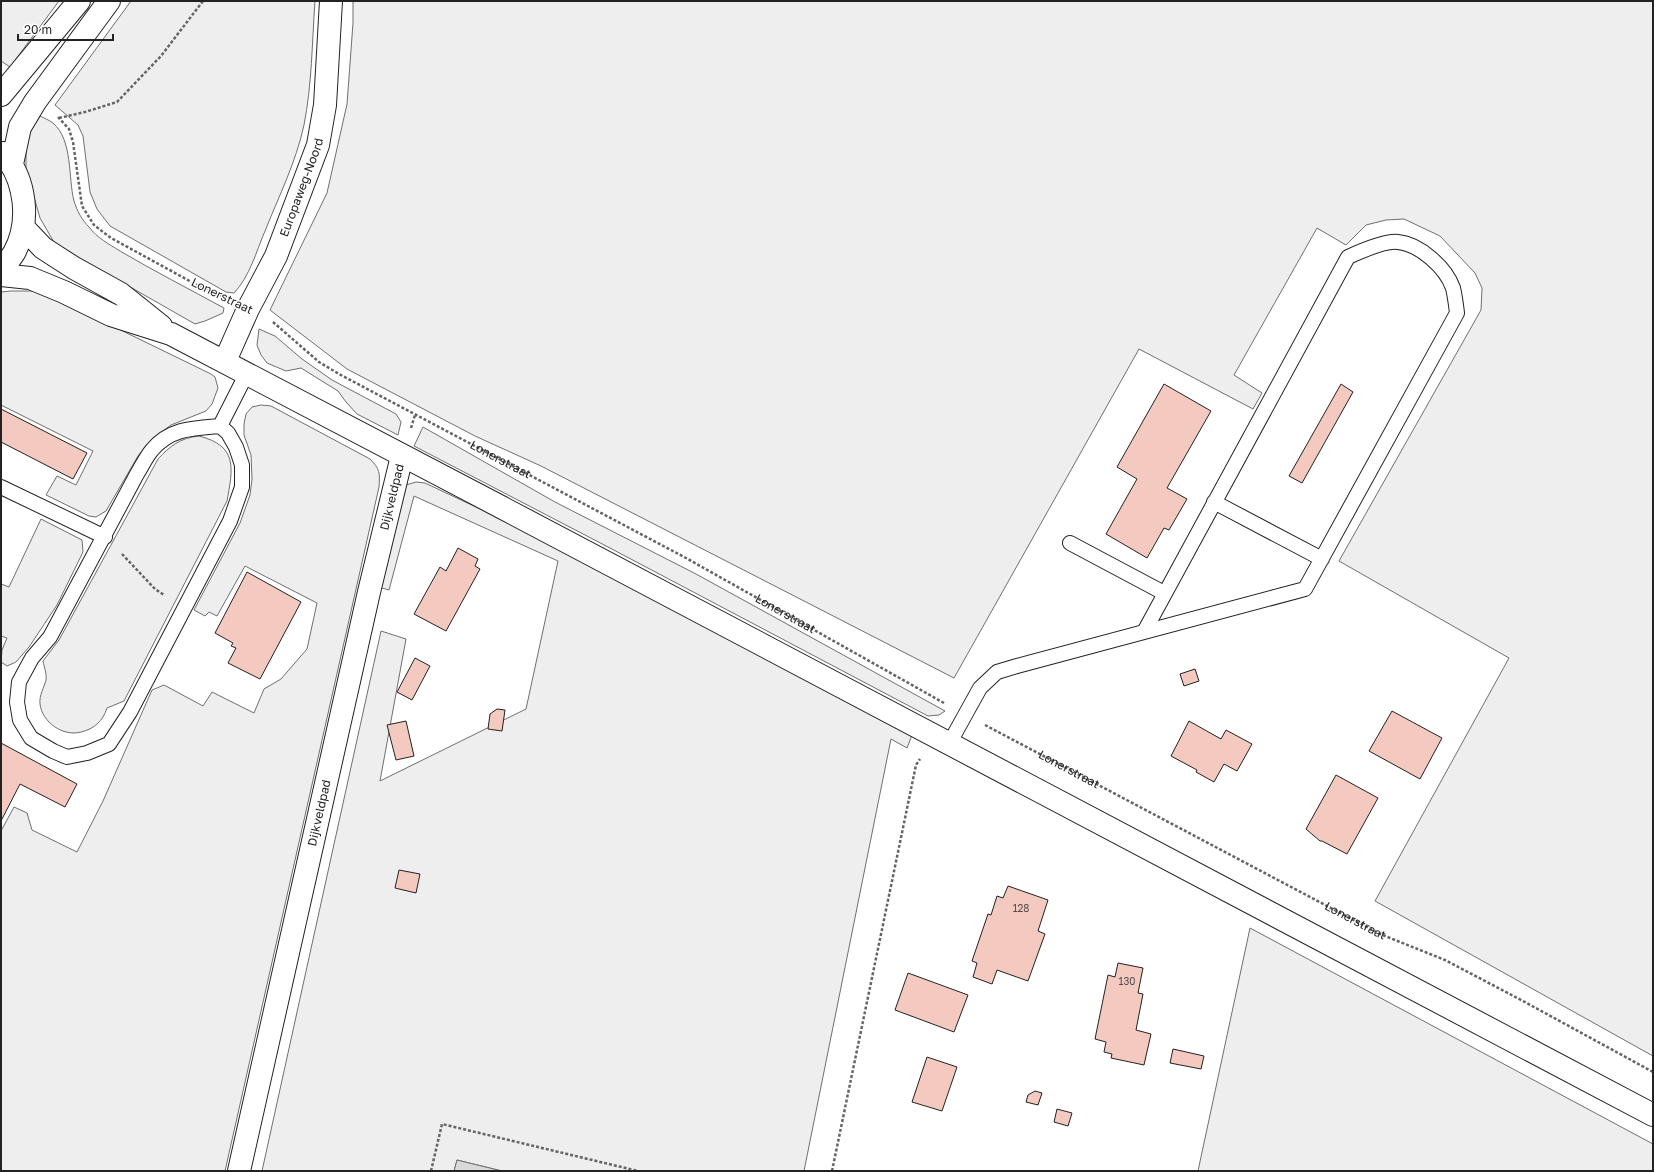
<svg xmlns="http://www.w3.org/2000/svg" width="1654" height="1172" viewBox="0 0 1654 1172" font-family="'Golos Text',sans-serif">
	<rect width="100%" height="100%" fill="#fff"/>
	<path fill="#eee" stroke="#6f6f6f" d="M1 1H59L10 67 1 61Z
		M131 1H315C312 43 312 84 304 125 296 162 279 196 265 231 256 252 250 276 234 293L226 292 110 226 97 209 90 192 83 136 78 125 55 105Z
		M353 1H1653V1056L1375 901 1509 658 1339 561 1481 310 1482 288 1475 273 1440 236 1404 219 1386 220 1366 225 1346 245 1317 228 1234 375 1262 393 1253 409 1139 349 954 678 541 466 475 436 347 369 270 310 327 193 347 104 353 23Z
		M40 116C44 118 49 120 53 123 73 140 68 178 74 201 77 211 82 220 89 227 97 238 109 244 120 251 154 271 189 289 224 308L223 313 205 321 195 324 55 244 40 218 26 169V146L28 135Z
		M11 291H33L59 300 211 374 215 377 218 388 212 404 206 411 171 425 151 440 138 456 106 511 96 517 89 516 46 495 57 476 76 485 93 451 1 405V292Z
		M259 329 275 336 302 359 332 380 396 414 401 422 398 435 357 414 346 402 338 391 301 368 286 371 267 363 261 355 257 345Z
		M261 405 271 406 370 459C380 469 380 473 379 487L225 1171H1V831L14 807 27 813 32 830 77 852 103 801 152 690 164 685 203 706 212 692 254 713 264 689 281 679 307 649 317 603 245 566 217 616 209 612 205 616 194 610 240 523 250 495 252 479 251 455 244 435V424L246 414 252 407Z
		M423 427 555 502 696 574 945 711 939 715 928 716 610 548 414 446Z
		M199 436C238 446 233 468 227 501L124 701 107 708C103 721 94 729 81 732 63 737 42 722 40 704 39 695 44 688 46 680 47 674 44 667 43 661L59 640 158 459C170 446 180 438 199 436Z
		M416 482 425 483 563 548 912 735 907 748 891 739 804 1171H502L457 1160 454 1171H262L381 631 406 639 380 781 526 709 558 561 414 496 389 590 375 586 406 485Z
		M41 519 82 540 83 552 57 605 29 647 16 662 7 666 1 662 2 650 7 638 1 636V584L9 587Z
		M1250 928 1653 1144V1171H1198Z"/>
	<path fill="#d9d9d9" stroke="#6f6f6f" d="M457 1160 502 1171H454Z"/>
	<path fill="#f3c9c0" stroke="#222" d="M1164 384 1211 411 1167 488 1187 499 1169 530 1164 528 1147 558 1106 534 1137 479 1117 467Z
		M1341 384 1353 392 1302 483 1289 476Z
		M1 409 87 453 73 479 1 442Z
		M458 548 478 559 475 566 480 569 446 631 414 614 440 567 446 571Z
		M247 572 301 602 260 679 228 663 236 648 231 646 233 643 215 633Z
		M415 658 430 666 412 700 397 692Z
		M1195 669 1199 681 1184 686 1180 674Z
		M497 709 505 710 502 731 488 729 490 714Z
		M1392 711 1442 738 1420 779 1369 751Z
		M406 721 414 756 396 760 387 725Z
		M1189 721 1221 739 1226 730 1252 744 1237 771 1224 764 1214 782 1196 772 1197 770 1171 756Z
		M1 743 77 784 65 807 20 784 1 821Z
		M1336 775 1378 798 1347 854 1322 841H1320L1306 829Z
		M399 870 420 874 416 893 395 888Z
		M1008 886 1048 900 1038 931 1045 934 1028 981 997 970 992 984 973 977 977 963 972 961 988 914 991 915 997 896 1003 898Z
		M1118 963 1143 968 1138 993 1143 994 1136 1030 1151 1034 1144 1065 1111 1058 1112 1054 1104 1052 1106 1042 1095 1039 1108 975 1115 977Z
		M908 973 968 995 954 1032 895 1010Z
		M1173 1049 1204 1056 1201 1069 1170 1063Z
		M927 1057 957 1067 942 1111 912 1102Z
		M1035 1091 1042 1093 1038 1105 1026 1102 1028 1095Z
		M1057 1109 1072 1113 1068 1126 1054 1122Z"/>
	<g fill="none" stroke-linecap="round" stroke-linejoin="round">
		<g stroke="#222" stroke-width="16">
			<path id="lane" d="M220 426C194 428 170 428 152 450 146 457 142 466 137 474L50 637 32 658 19 682 17 702 20 720 31 738 53 751 67 757 87 753 109 744 130 712 230 521 242 487V465L236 447 228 433 220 426 247 373
				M1 487 105 537
				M1214 502 1322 559
				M1070 543 1164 593
				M949 744 980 688 997 672 1017 666 1305 589 1457 313C1456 305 1455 296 1453 288 1446 268 1420 244 1398 242 1386 240 1359 252 1348 257L1144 632"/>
		</g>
		<g stroke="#222" stroke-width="24">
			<g id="street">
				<path id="s3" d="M225 361 248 309 276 256 318 145 325 105 331 1"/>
				<path id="s4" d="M239 1171 369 592 402 456"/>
			</g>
		</g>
		<g stroke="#222" stroke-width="24">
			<path id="secondary" d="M1 95 79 1
				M12 164 20 127 35 102 109 1
				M23 227 43 248 74 268 121 294 161 326
				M1 271C5 265 10 259 14 253 31 222 26 180 3 153
				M1 275 30 278 64 292 111 315 171 334 501 507 1653 1115"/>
		</g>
		<g stroke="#646464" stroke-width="2.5" stroke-dasharray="3 2" stroke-linecap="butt">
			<path d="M58 117 69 129 73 142 82 206 94 225 111 238 197 285 224 297"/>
			<path d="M59 118 85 112 117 102 161 56 203 1"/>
			<path id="s1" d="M273 322 319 362 339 374 686 558 944 703"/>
			<path d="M411 428 415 415"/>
			<path d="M122 554 155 589 164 595"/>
			<path id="s2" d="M985 725 1380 934 1445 960 1523 1001 1653 1072"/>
			<path d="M431 1171 442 1124 638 1171"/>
			<path d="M832 1171 916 765 920 759"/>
		</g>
		<use href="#lane" stroke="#fff" stroke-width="14"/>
		<use href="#street" stroke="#fff" stroke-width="22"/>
		<use href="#secondary" stroke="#fff" stroke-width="22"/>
	</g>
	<g text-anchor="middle" stroke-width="3" stroke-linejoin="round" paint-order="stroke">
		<g font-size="10" fill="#564c4a">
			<text x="1021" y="912">128</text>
			<text x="1127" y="985">130</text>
		</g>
		<g font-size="12" fill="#222" stroke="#fff">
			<text dy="4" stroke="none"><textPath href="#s3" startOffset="190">Europaweg-Noord</textPath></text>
			<text transform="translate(222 296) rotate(26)" y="4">Lonerstraat</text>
			<text dy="4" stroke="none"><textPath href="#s1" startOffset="267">Lonerstraat</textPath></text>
			<text dy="4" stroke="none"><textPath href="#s4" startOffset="691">Dijkveldpad</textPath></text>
			<text dy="4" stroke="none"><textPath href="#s1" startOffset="591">Lonerstraat</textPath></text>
			<text dy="4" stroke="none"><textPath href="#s2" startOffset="95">Lonerstraat</textPath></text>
			<text dy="4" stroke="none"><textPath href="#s4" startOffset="367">Dijkveldpad</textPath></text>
			<text dy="4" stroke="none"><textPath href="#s2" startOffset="419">Lonerstraat</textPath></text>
		</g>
	</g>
	<rect width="1654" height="1172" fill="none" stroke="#222222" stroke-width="4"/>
	<path d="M18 34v6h95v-6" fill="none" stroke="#222222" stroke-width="2"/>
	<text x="24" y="34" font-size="12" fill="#222222" stroke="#ffffff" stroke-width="3" paint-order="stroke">20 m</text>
</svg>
